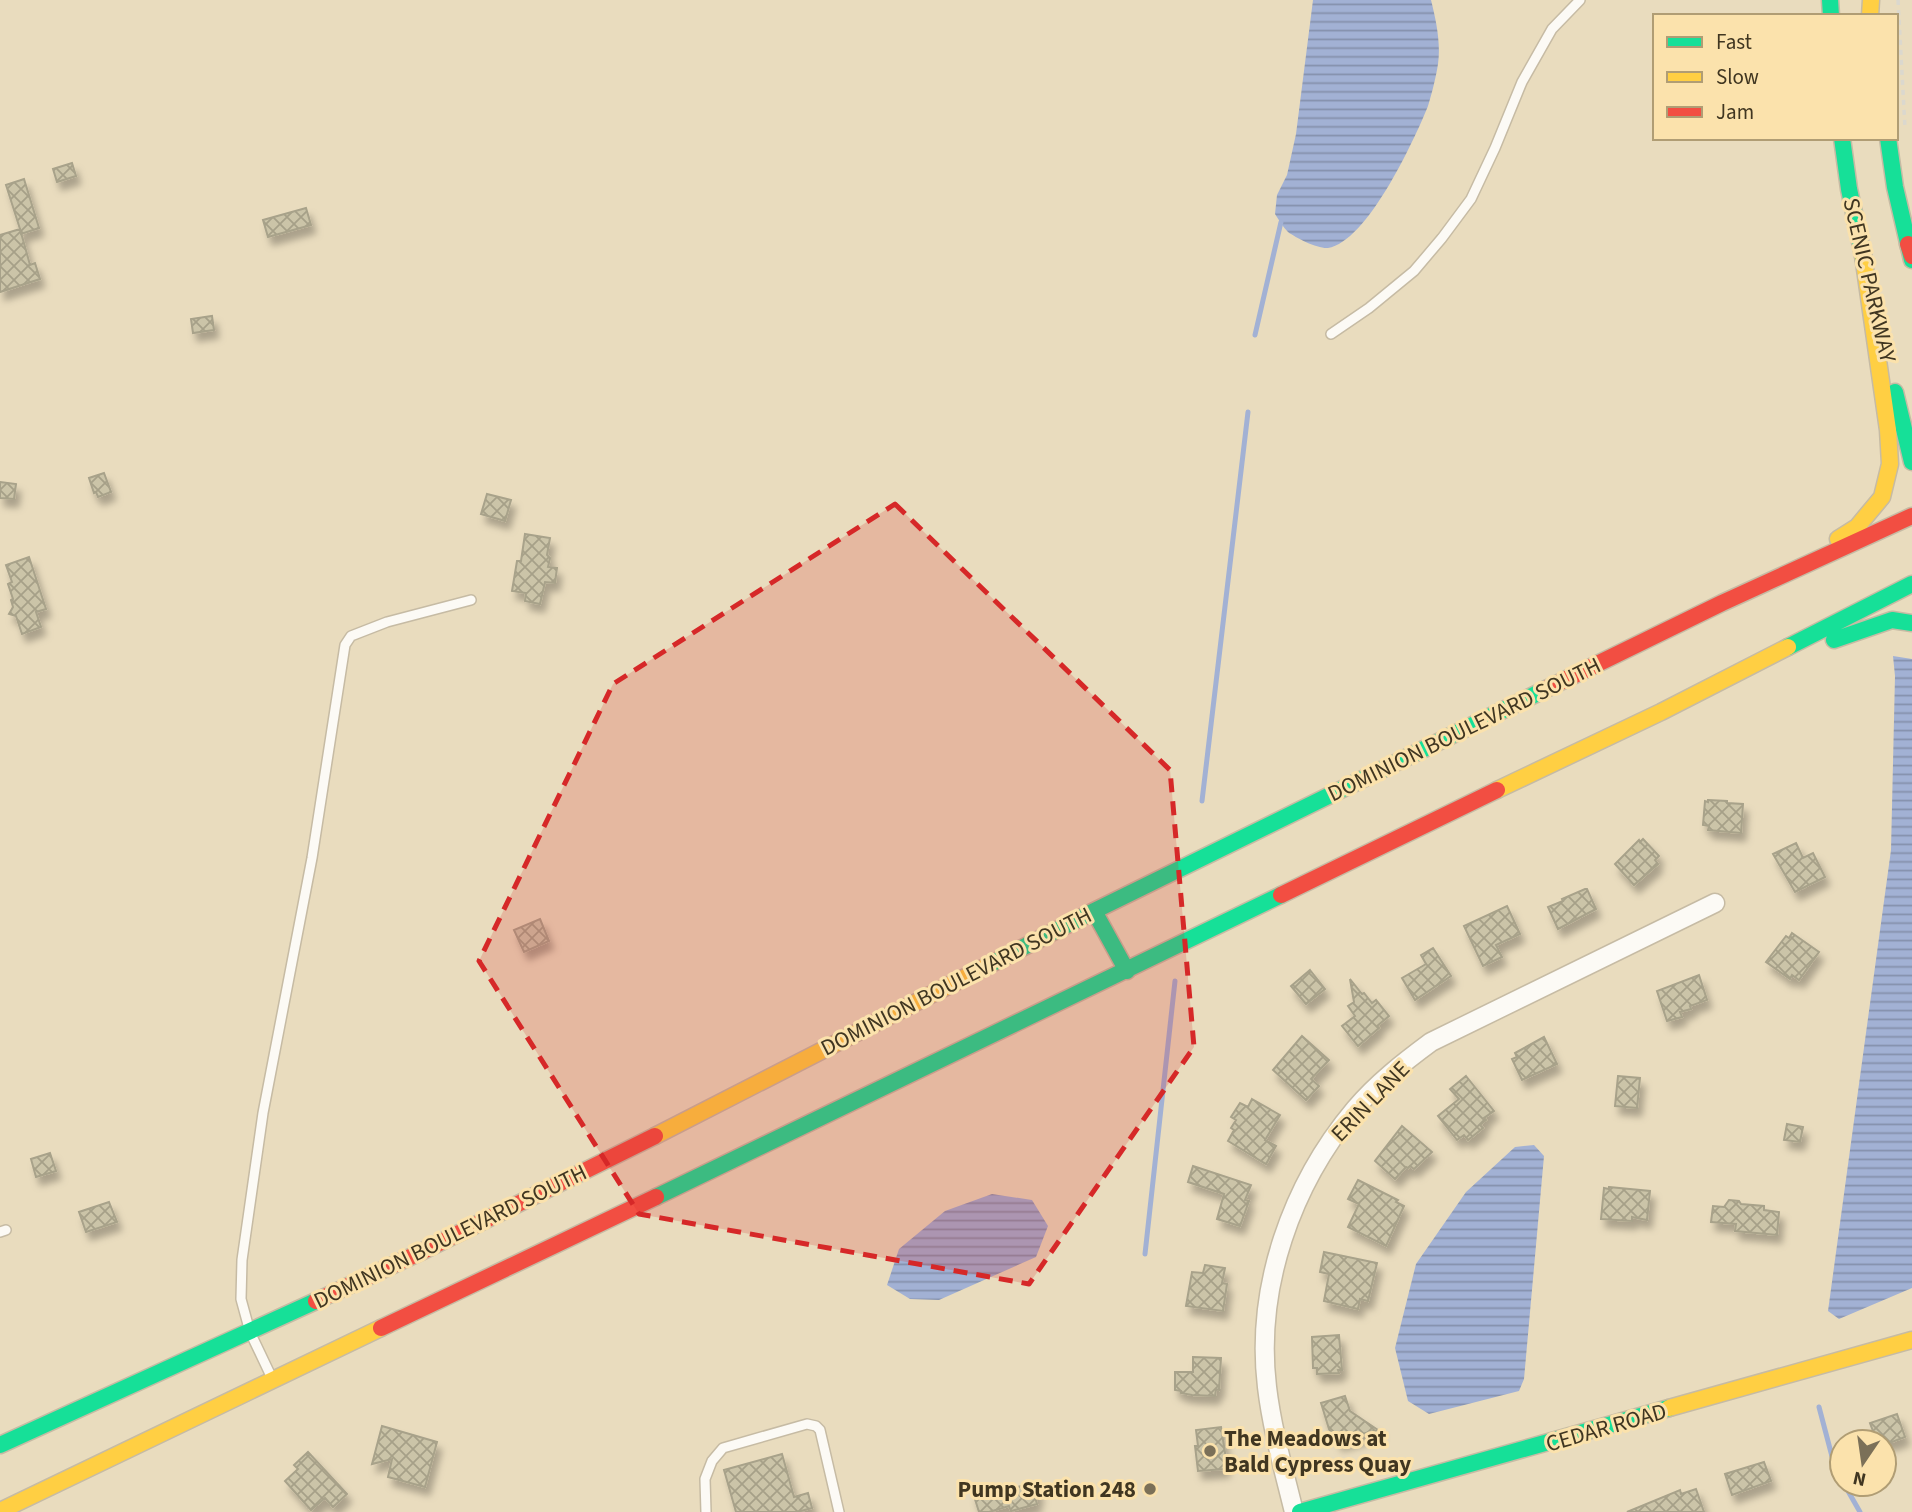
<svg xmlns="http://www.w3.org/2000/svg" width="1912" height="1512" viewBox="0 0 1912 1512" font-family="'Source Sans 3',sans-serif">
	<defs>
		<pattern id="water-rules" width="6" height="5" patternUnits="userSpaceOnUse" patternTransform="scale(1.75)"><rect width="6" height="5" fill="#a2b1d4"/><path d="M0 2.5h6" fill="none" stroke="#8591ac"/></pattern>
		<pattern id="building-cross-hatch" width="8" height="8" patternUnits="userSpaceOnUse" patternTransform="scale(1.75)"><rect width="8" height="8" fill="#cbc4a8"/><path d="M0 0l8 8M0 8l8-8" fill="none" stroke="#a6a088"/></pattern>
		<filter id="shadow"><feDropShadow dx="4.5" dy="8" stdDeviation="3.5" flood-color="#0004"/></filter>
	</defs>
	<rect width="100%" height="100%" fill="#e9dcbe"/>
	<path fill="url(#water-rules)" d="M1313 0H1431C1436 20 1441 43 1438 64 1436 77 1432 93 1428 106 1414 141 1367 242 1328 248 1318 249 1296 238 1288 232 1283 227 1279 220 1275 214L1277 195 1287 175 1296 134Z
		M1893 656 1912 659V1288L1839 1319 1828 1311 1891 850 1895 676Z
		M1534 1145 1544 1156 1524 1379 1519 1391 1429 1414 1408 1401 1395 1348 1416 1264 1466 1192 1515 1147Z
		M992 1194 1032 1200 1048 1226 1036 1257 939 1300 910 1299 887 1285 899 1249 945 1211Z"/>
	<g fill="none" stroke-linecap="round" stroke-linejoin="round">
		<path stroke="#a2b1d4" stroke-width="5" d="M1255 335 1281 222
			M1202 801 1248 412
			M1145 1254 1175 981
			M1819 1407 1834 1464 1842 1480
			M1844 1484 1860 1512"/>
	</g>
	<path fill="url(#building-cross-hatch)" stroke="#a8a28a" stroke-width="2" filter="url(#shadow)" d="M72 163 76 176 57 182 53 169Z
		M24 179 39 228 21 234 20 229 30 265 35 263 40 279 0 292V235L20 229 6 185Z
		M306 208 311 225 268 237 263 220Z
		M212 316 214 330 193 333 191 319Z
		M104 473 111 492 98 497 96 492 94 493 89 478Z
		M0 482 16 484 14 499 0 498Z
		M487 494 511 500 505 521 481 514Z
		M525 534 550 538 547 555 550 558 548 567 557 568 555 583 545 582 540 604 525 601 526 593 512 591 517 561H521Z
		M29 557 46 609 36 612 41 627 22 634 16 616 9 614 13 607 11 600 13 599 8 584 12 582 6 565Z
		M1708 800 1727 801V803L1743 804 1741 833 1708 830 1709 826 1703 825 1705 801 1708 802Z
		M1643 839 1659 856 1655 860 1658 864 1634 885 1615 864 1639 840 1640 842Z
		M1796 843 1803 858 1813 853 1825 877 1795 892 1773 854Z
		M1585 889H1587L1596 909 1558 929 1548 907 1563 901 1562 899Z
		M1507 906 1520 934 1496 945 1502 957 1483 966 1464 926Z
		M540 919 549 941 524 952 514 930Z
		M1792 933 1819 952 1799 980 1792 975 1790 979 1766 962 1786 936 1789 938Z
		M1433 948 1451 976 1415 1000 1402 978 1426 964 1421 955Z
		M1310 970 1325 989 1306 1004 1291 986Z
		M1699 975 1707 1000 1690 1006 1691 1009 1680 1012 1682 1017 1667 1021 1657 991Z
		M1350 979 1362 994 1364 993 1372 1003 1376 1000 1389 1016 1377 1026 1379 1028 1358 1046 1342 1026 1355 1016 1348 1006 1354 1002Z
		M1302 1036 1329 1060 1311 1079 1319 1086 1306 1100 1273 1070Z
		M1544 1037 1557 1064 1522 1080 1512 1059 1517 1057 1515 1053Z
		M1466 1076 1494 1111 1484 1118 1486 1120 1480 1125 1483 1128 1468 1140 1464 1135 1457 1140 1438 1116 1459 1099 1450 1089Z
		M1618 1076 1640 1078 1637 1108 1615 1106Z
		M1252 1099 1280 1115 1265 1140 1276 1146 1266 1164 1228 1141 1234 1130 1231 1128 1236 1120 1231 1117 1240 1103 1248 1107Z
		M1787 1124 1803 1127 1800 1142 1784 1140Z
		M1402 1126 1432 1152 1414 1169 1410 1166 1408 1168 1406 1167 1395 1179 1375 1161Z
		M50 1153 56 1171 36 1177 31 1159Z
		M1193 1166 1251 1185 1245 1200 1249 1201 1240 1226 1217 1219 1224 1194 1188 1182Z
		M1358 1180 1398 1200 1396 1202 1404 1206 1386 1246 1348 1227 1359 1204 1348 1199Z
		M1609 1187 1650 1191 1647 1220 1632 1217V1221L1601 1219 1604 1188 1609 1189Z
		M1729 1200 1739 1201 1741 1204 1764 1206V1210L1779 1212 1777 1235 1735 1231 1736 1224 1711 1222 1713 1206 1724 1207Z
		M109 1202 117 1222 86 1232 79 1212Z
		M1324 1252 1377 1263 1368 1301 1360 1299 1358 1309 1324 1301 1329 1274 1320 1272Z
		M1205 1265 1225 1268 1222 1283 1227 1284 1223 1311 1186 1306 1192 1272 1203 1273Z
		M1339 1335 1342 1370H1338L1339 1373 1317 1374V1368H1313L1312 1337Z
		M1193 1357 1221 1358 1219 1390 1216 1389 1215 1396 1192 1395 1181 1393V1391L1175 1390V1372H1193Z
		M1345 1396 1350 1411 1378 1430 1362 1434 1363 1436 1338 1443 1335 1433 1332 1434 1329 1429 1321 1403Z
		M1897 1414 1905 1437 1892 1442H1877L1870 1423Z
		M382 1426 437 1442 425 1487 388 1477 392 1459 372 1464Z
		M1221 1427 1226 1459 1224 1460 1225 1469 1198 1471 1195 1446H1198L1196 1430Z
		M308 1452 347 1494 333 1507 325 1498 311 1510 285 1481 298 1469 294 1465Z
		M782 1454 794 1497 808 1493 812 1508 797 1512H736L724 1470Z
		M1764 1462 1771 1481 1732 1495 1725 1474Z
		M1034 1482 1039 1496 1035 1497 1037 1504 1011 1511 1009 1506 989 1512H979L973 1493 1004 1484 1005 1491Z
		M1696 1489 1704 1512H1627L1680 1490 1681 1494Z"/>
	<g fill="none" stroke-linecap="round" stroke-linejoin="round">
		<g stroke="#c6bba4" stroke-width="12">
			<path id="lane" d="M1331 334 1369 308 1414 271 1442 238 1471 199 1495 148 1522 82 1552 29 1580 0
				M0 1232 6 1230
				M270 1374 250 1332 241 1299 242 1260 263 1113 312 858 345 645 351 636 387 622 471 600
				M706 1512 705 1479 712 1461 723 1448 807 1424 816 1426 820 1430 839 1512"/>
		</g>
		<g stroke="#c6bba4" stroke-width="21">
			<path id="street" d="M1294 1512C1284 1471 1272 1429 1267 1387 1255 1287 1292 1184 1355 1109 1377 1083 1404 1062 1431 1042L1715 903"/>
		</g>
		<g stroke="#c6bba4" stroke-width="19">
			<path id="fast" d="M1830 0 1831 16
				M1842 138 1849 189 1865 265
				M1888 138 1895 187 1912 260
				M1895 392 1912 462
				M1834 640 1892 620 1912 623
				M1788 647 1912 584
				M1094 911 1127 971
				M989 965 1094 911 1546 689
				M656 1197 1281 895
				M0 1445 316 1301
				M1300 1512 1669 1408"/>
		</g>
		<g stroke="#c6bba4" stroke-width="19">
			<path id="slow" d="M1870 16 1871 0
				M1838 539 1857 527 1882 497 1890 464 1888 430 1862 248
				M1497 790 1661 712 1788 647
				M655 1136 989 965
				M1669 1408 1912 1340
				M0 1511 381 1328"/>
		</g>
		<g stroke="#c6bba4" stroke-width="19">
			<path id="jam" d="M1908 244 1912 256
				M1546 689 1722 603 1912 516
				M1281 895 1497 790
				M316 1301 421 1252 655 1136
				M381 1328 656 1197"/>
		</g>
		<path stroke="#dbd8ce" stroke-width="3.5" stroke-dasharray="5 5" stroke-linecap="butt" d="M1898 0 1905 128"/>
		<use href="#lane" stroke="#fcfaf5" stroke-width="9"/>
		<use href="#street" stroke="#fcfaf5" stroke-width="18"/>
		<use href="#fast" stroke="#16e098" stroke-width="16"/>
		<use href="#slow" stroke="#ffcf43" stroke-width="16"/>
		<use href="#jam" stroke="#f24e42" stroke-width="16"/>
	</g>
	<path fill="#d62828" fill-opacity="0.2" stroke="#d62828" stroke-width="5" stroke-dasharray="14 9" stroke-linejoin="round" d="M895 504 1170 770 1194 1047 1029 1284 639 1214 479 961 613 684Z"/>
	<g fill="#7b7058" stroke="#fbe2ac" stroke-width="2.5">
		<circle cx="1210" cy="1451" r="7"/>
		<circle cx="1150" cy="1489" r="7"/>
	</g>
	<g text-anchor="middle" stroke-width="6" stroke-linejoin="round" paint-order="stroke">
		<g font-size="23" fill="#403621" stroke="#fbe2ac">
			<text transform="translate(1870 280) rotate(77)" y="8">SCENIC PARKWAY</text>
			<text transform="translate(1464 729) rotate(-26)" y="8">DOMINION BOULEVARD SOUTH</text>
			<text transform="translate(956 981) rotate(-27)" y="8">DOMINION BOULEVARD SOUTH</text>
			<text transform="translate(1370 1101) rotate(-46)" y="8">ERIN LANE</text>
			<text transform="translate(450 1236) rotate(-26)" y="8">DOMINION BOULEVARD SOUTH</text>
			<text transform="translate(1606 1427) rotate(-16)" y="8">CEDAR ROAD</text>
		</g>
		<g font-size="23" font-weight="bold" fill="#403621" stroke="#fbe2ac" text-anchor="start">
			<text x="1224" y="1446">The Meadows at<tspan x="1224" dy="26">Bald Cypress Quay</tspan></text>
			<text x="1136" y="1497" text-anchor="end">Pump Station 248</text>
		</g>
	</g>
	<rect x="1653" y="14" width="245" height="126" fill="#fbe2ac" stroke="#b09d74" stroke-width="2"/>
	<rect x="1667" y="37" width="35" height="10" fill="#16e098" stroke="#b09d74" stroke-width="2"/>
	<text x="1716" y="49" font-size="21" fill="#403621">Fast</text>
	<rect x="1667" y="72" width="35" height="10" fill="#ffcf43" stroke="#b09d74" stroke-width="2"/>
	<text x="1716" y="84" font-size="21" fill="#403621">Slow</text>
	<rect x="1667" y="107" width="35" height="10" fill="#f24e42" stroke="#b09d74" stroke-width="2"/>
	<text x="1716" y="119" font-size="21" fill="#403621">Jam</text>
	<g transform="translate(1863 1463) rotate(193)"><circle r="33" fill="#fbe2ac" stroke="#b09d74" stroke-width="2"/>
	<path d="M0-5L12 26L0 18L-12 26Z" fill="#7b7058"/>
	<text y="-10" font-size="19" font-weight="bold" text-anchor="middle" fill="#403621">N</text>
	</g>
</svg>
